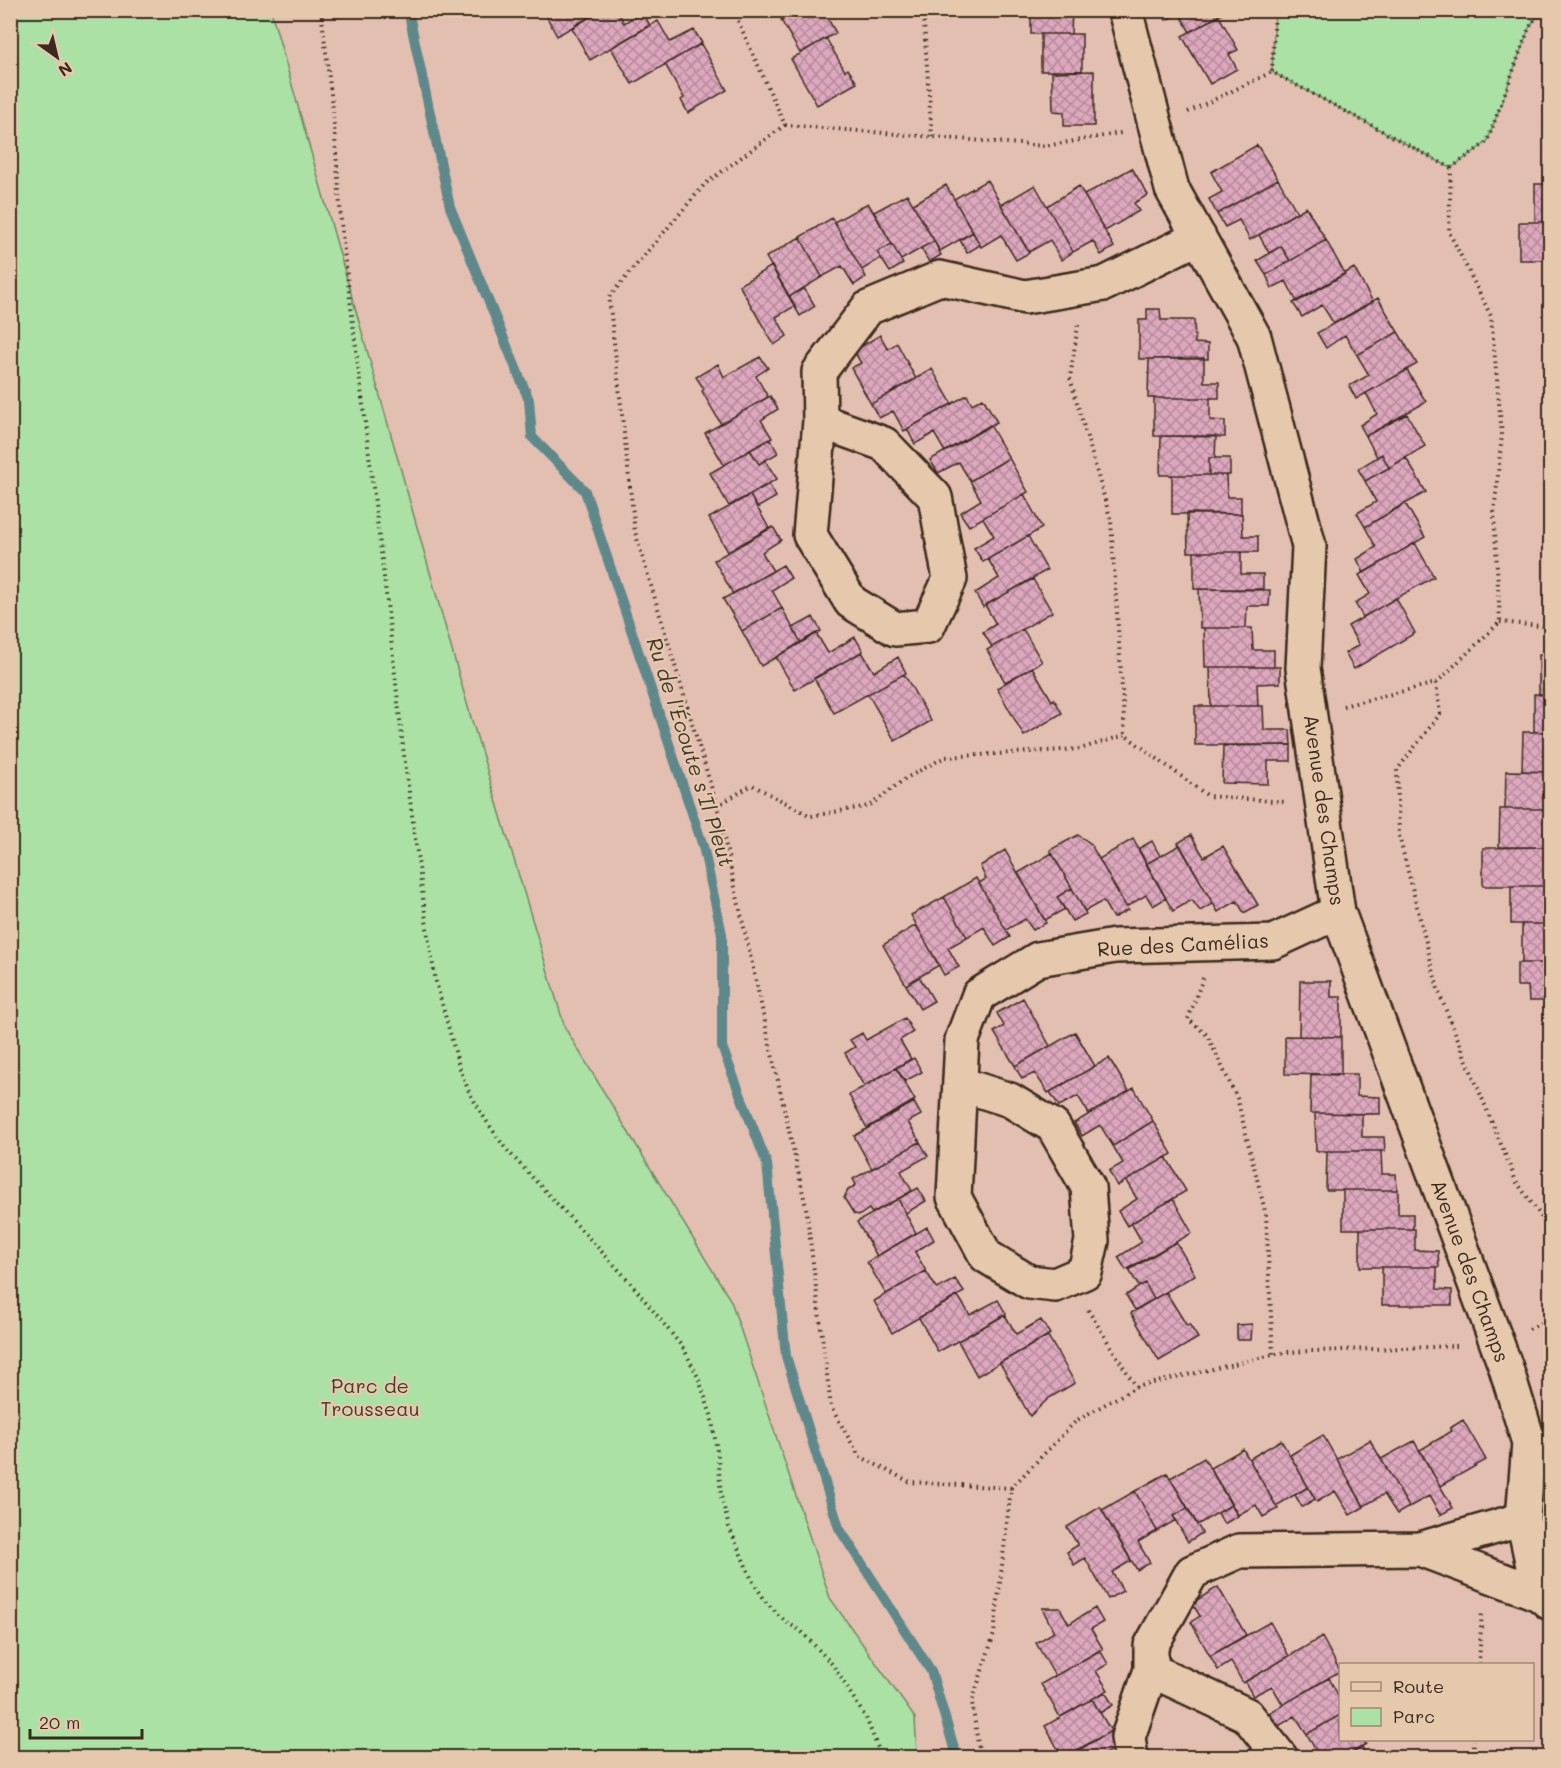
<svg xmlns="http://www.w3.org/2000/svg" width="1561" height="1768" viewBox="0 0 1561 1768" font-family="Mali,sans-serif">
	<defs>
		<pattern id="building-cross-hatch" width="8" height="8" patternUnits="userSpaceOnUse" patternTransform="scale(1.5)"><rect width="8" height="8" fill="#dda7be"/><path d="M0 0l8 8M0 8l8-8" fill="none" stroke="#b4889a"/></pattern>
	</defs>
	<rect width="100%" height="100%" fill="#e3bfb2"/>
	<filter id="ink" filterUnits="userSpaceOnUse"><feTurbulence type="fractalNoise" baseFrequency=".0167" numOctaves="2"/><feDisplacementMap in="SourceGraphic" scale="12" xChannelSelector="R" yChannelSelector="G"/><feConvolveMatrix kernelMatrix="1 2 1 2 8 2 1 2 1" color-interpolation-filters="sRGB"/></filter>
	<g filter="url(#ink)">
		<path fill="#abe1a5" stroke="#738662" stroke-width="1.5" d="M11 10 271 11 470 714 565 1028 731 1301 830 1598 915 1718 917 1757H11Z
			M1275 11V10L1541 11 1529 28 1487 142 1451 168 1272 72Z"/>
		<g fill="none" stroke-linecap="round" stroke-linejoin="round">
			<path stroke="#5f888a" stroke-width="10" d="M408 10 450 207 529 400 532 437 585 491 703 846 722 934V1047L767 1164 786 1356 839 1528 931 1671 957 1758"/>
		</g>
		<path fill="url(#building-cross-hatch)" stroke="#3b2a1e" stroke-width="1.5" d="M543 10H601L557 36Z
			M601 10H617L624 23 642 12 650 25 590 60 572 28Z
			M780 10H799L785 18Z
			M799 10H823L836 33 800 53 781 20Z
			M1031 10H1072L1071 34H1031Z
			M1160 10H1228L1190 32 1179 13 1166 20Z
			M1219 16 1238 50 1229 54 1237 69 1210 84 1182 36Z
			M658 21 670 42 694 30 702 43 632 84 611 48Z
			M1041 34H1082V71H1041Z
			M826 38 845 71 848 69 857 83 817 105 791 59Z
			M701 44 727 90 688 113 681 100 684 98 665 64Z
			M1094 71V126H1064V112L1053 111 1052 72Z
			M1545 107H1550V146H1546Z
			M1257 145 1278 179 1217 214 1209 199 1222 192 1211 172Z
			M1546 146H1550V184H1546Z
			M1132 168 1148 195 1134 203 1139 211 1105 231 1084 195Z
			M1278 179 1297 212 1250 240 1239 220 1225 227 1217 214Z
			M987 180 1029 253 1016 260 1001 235 981 247 954 199Z
			M1535 184H1550V222H1535Z
			M946 185 973 232 940 251 913 204Z
			M1035 185 1073 252 1061 260 1050 240 1029 252 1001 205Z
			M1079 186 1114 247 1101 255 1093 241 1073 252 1047 206Z
			M907 194 934 241 901 260 874 212Z
			M868 203 892 244 877 252 881 258 862 270 834 222Z
			M1306 207 1326 240 1290 261 1281 246 1269 253 1259 235Z
			M832 218 866 277 854 285 842 266 822 277 800 237Z
			M1519 222H1550V260H1519Z
			M973 232 980 245 967 253 960 240Z
			M800 237 822 277 789 297 766 257Z
			M1326 240 1345 274 1297 302 1286 281 1272 288 1266 275Z
			M934 241 941 255 929 262 921 248Z
			M892 244 903 264 890 272 877 252Z
			M1281 246 1290 261 1266 275 1257 261Z
			M772 266 795 306 776 317 787 336 774 345 739 285Z
			M1354 268 1373 302 1334 324 1322 305 1302 317 1293 303Z
			M804 288 815 306 800 316 789 297Z
			M1378 298 1398 332 1357 355 1345 335 1326 348 1317 333Z
			M1147 309H1160L1161 320H1194L1195 343 1208 344V359H1139V320H1147Z
			M1398 332 1417 364 1356 399 1349 386 1369 375 1357 355Z
			M880 335 888 349 897 343 916 379 871 404 851 368 861 363 854 351Z
			M760 357 768 368 756 376 768 397 721 424 702 391 704 389 696 377 718 364 724 377Z
			M1204 358V382H1219V398H1148L1149 359Z
			M932 369 952 404 904 431 893 411 879 418 871 404Z
			M1407 370 1426 402 1366 436 1360 425 1377 414 1366 393Z
			M967 395 972 404 983 398 997 422 945 452 934 433 915 444 907 429Z
			M770 396 778 409 761 420 772 438 724 465 705 433Z
			M1154 398H1210V420L1225 421V437L1154 436Z
			M1407 414 1425 446 1389 468 1382 454 1377 457 1366 436Z
			M990 425 1009 458 970 481 959 462 938 473 930 460Z
			M1161 436H1216L1215 458H1209V475H1160Z
			M770 439 778 453 759 464 750 450Z
			M750 450 759 464 765 460 777 479 729 506 710 473Z
			M1382 454 1389 468 1365 481 1358 469Z
			M1009 458 1028 492 969 526 960 513 981 500 970 481Z
			M1209 458H1230V475H1209Z
			M1406 458 1426 492 1365 527 1357 513 1376 502 1365 481Z
			M1172 475H1226L1227 497H1241V514H1172Z
			M769 484 776 497 757 508 750 495Z
			M1024 494 1042 528 983 562 974 548 994 536 983 518Z
			M750 495 769 528 728 552 709 518Z
			M1405 503 1425 537 1364 573 1357 559 1376 547 1365 527Z
			M1187 513 1242 514 1243 536H1258V552H1188Z
			M773 527 781 540 762 552 773 571 733 594 714 560Z
			M1028 536 1047 570 983 607 975 593 999 578 988 559Z
			M1415 543 1434 577 1363 617 1355 603 1370 594 1359 575Z
			M1194 552H1241V574H1263V589H1194Z
			M783 565 791 578 772 590 782 608 742 631 723 599Z
			M1033 579 1052 612 992 647 983 632 996 624 985 605Z
			M1199 589 1270 590 1269 606H1247L1246 628H1200Z
			M1396 598 1415 633 1354 669 1345 653 1359 645 1348 626Z
			M782 608 801 643 761 666 742 631Z
			M813 617 821 631 801 643 793 628Z
			M1204 628H1252L1253 650H1274V667H1205Z
			M1023 629 1042 662 1005 682 987 650Z
			M816 633 828 653 855 637 863 651 795 690 776 657Z
			M862 652 874 672 898 657 906 673 834 713 814 678Z
			M1539 655H1550V694L1539 695Z
			M1032 667 1052 701 1054 699 1062 713 1024 736 997 688Z
			M1210 667H1280V683L1257 684 1258 706H1211Z
			M904 674 931 721 895 741 868 694Z
			M1534 694H1550V732H1534Z
			M1195 706H1263L1264 730H1290L1291 745H1195Z
			M1523 732H1550V772L1522 771Z
			M1291 745V761H1268V784L1222 783 1223 746Z
			M1506 771 1550 772V809H1505Z
			M1500 809H1550V826H1546L1545 847H1499Z
			M1078 835 1090 843 1128 910 1113 918 1103 901 1085 911 1050 850Z
			M1191 835 1204 857 1223 846 1258 905 1244 913 1237 901 1218 912 1178 843Z
			M1133 839 1166 898 1153 906 1146 895 1126 907 1099 859Z
			M1152 841 1160 856 1146 864 1138 849Z
			M1180 845 1213 904 1200 911 1192 900 1173 911 1146 864Z
			M1545 847V869L1550 870V886H1483V848Z
			M1005 850 1046 923 1033 930 1025 919 1006 930 979 883 986 879 980 866Z
			M1052 853 1072 888 1057 897 1065 909 1045 920 1018 873Z
			M976 878 1010 937 995 946 984 927 967 937 944 897Z
			M1511 886H1550V924H1511Z
			M1072 888 1086 914 1072 921 1057 897Z
			M944 897 967 937 948 948 959 967 944 975 911 915Z
			M1522 924H1550V963H1522Z
			M916 925 939 965 906 985 883 945Z
			M1517 963H1550V1001H1529L1528 986H1517Z
			M919 976 934 1001 920 1009 906 985Z
			M1300 981H1331V997H1341V1037L1299 1036Z
			M1023 998 1050 1046 1015 1066 994 1032 1004 1026 997 1013Z
			M905 1018 913 1032 900 1040 911 1059 864 1086 845 1053 855 1047 850 1040 862 1033 866 1040Z
			M1075 1032 1095 1066 1048 1093 1035 1073 1022 1079 1015 1066Z
			M1285 1036 1341 1037V1075L1285 1074Z
			M914 1058 922 1072 905 1081 896 1068Z
			M1109 1058 1129 1091 1089 1114 1078 1096 1059 1106 1050 1092Z
			M896 1068 915 1100 867 1128 849 1095Z
			M1311 1074H1357V1096L1380 1097V1114L1310 1113Z
			M1134 1088 1153 1121 1113 1146 1100 1125 1082 1136 1074 1123Z
			M914 1102 921 1115 908 1122 920 1142 872 1169 854 1136Z
			M1315 1113 1362 1114V1137H1384L1385 1151H1316Z
			M1153 1121 1172 1154 1117 1186 1109 1171 1123 1163 1113 1146Z
			M920 1142 928 1156 901 1171 912 1191 872 1213 869 1209 860 1215 854 1214 844 1198 848 1190 856 1185 853 1179Z
			M1327 1151H1381L1382 1174H1396L1397 1190H1326Z
			M1166 1157 1186 1191 1127 1226 1118 1211 1137 1199 1126 1181Z
			M918 1188 926 1201 906 1213 898 1199Z
			M1343 1190H1398V1214H1413V1229H1343Z
			M898 1199 916 1233 877 1256 857 1222Z
			M1173 1199 1192 1233 1126 1270 1118 1257 1142 1242 1131 1223Z
			M927 1227 934 1240 915 1252 926 1271 886 1294 867 1262Z
			M1360 1229H1415V1250L1438 1251 1439 1267H1360Z
			M1176 1242 1195 1275 1154 1299 1145 1283 1139 1287 1129 1270Z
			M1382 1267H1437V1289L1452 1290V1305H1382Z
			M926 1271 937 1289 955 1279 964 1292 892 1333 874 1301Z
			M1145 1283 1154 1299 1135 1310 1126 1295Z
			M1166 1292 1187 1326 1189 1324 1198 1338 1159 1361 1131 1313Z
			M958 1296 970 1315 998 1300 1006 1314 938 1352 919 1318Z
			M1005 1315 1016 1334 1041 1320 1050 1334 977 1376 958 1341Z
			M1252 1324 1251 1340H1237V1325Z
			M1048 1336 1075 1383 1049 1398 1030 1416 1000 1363Z
			M1463 1420 1486 1460 1440 1486 1420 1450 1452 1431 1450 1428Z
			M1323 1435 1364 1507 1350 1515 1335 1491 1317 1502 1290 1455Z
			M1281 1440 1308 1487 1276 1506 1249 1459Z
			M1370 1440 1409 1507 1397 1514 1384 1494 1364 1506 1337 1459Z
			M1414 1441 1453 1508 1440 1515 1429 1496 1409 1507 1381 1459Z
			M1243 1449 1278 1509 1263 1517 1256 1505 1238 1515 1210 1468Z
			M1204 1458 1231 1505 1197 1525 1170 1478Z
			M1167 1473 1188 1508 1173 1516 1176 1520 1157 1531 1135 1491Z
			M1308 1487 1315 1499 1302 1507 1295 1495Z
			M1135 1491 1157 1531 1138 1542 1150 1563 1137 1570 1102 1510Z
			M1231 1505 1238 1516 1224 1524 1218 1513Z
			M1100 1507 1131 1561 1112 1572 1123 1591 1108 1599 1085 1558 1074 1565 1067 1552 1078 1545 1067 1527Z
			M1188 1508 1202 1533 1188 1542 1173 1516Z
			M1218 1587 1246 1635 1210 1656 1191 1622 1200 1616 1192 1603Z
			M1042 1608H1060L1069 1624 1095 1608 1103 1622 1091 1629 1103 1649 1055 1676 1036 1643 1054 1632Z
			M1270 1622 1289 1656 1243 1683 1231 1662 1218 1670 1210 1656Z
			M1322 1637 1340 1671 1283 1705 1272 1686 1253 1696 1245 1682Z
			M1100 1650 1108 1664 1096 1671 1108 1690 1060 1717 1041 1684Z
			M1329 1678 1340 1699V1715L1307 1734 1295 1716 1277 1727 1269 1713Z
			M1105 1692 1113 1705 1100 1713 1092 1699Z
			M1092 1699 1111 1731 1063 1758 1045 1726Z
			M1340 1715V1740H1363L1366 1744 1344 1758H1310L1317 1753 1307 1734Z
			M1111 1731 1119 1746 1098 1758H1065Z
			M1362 1747 1368 1758H1344Z"/>
		<g fill="none" stroke-linecap="round" stroke-linejoin="round">
			<g stroke="#3b2a1e" stroke-width="38">
				<path id="street" d="M1125 10 1172 189 1254 337 1309 546 1303 668 1338 912 1506 1368 1529 1443 1523 1519 1539 1594 1550 1603
					M820 421 884 444 935 497 950 579 928 626 895 629 851 602 810 535 820 421 819 372 868 308 940 278 1025 297 1104 284 1199 237
					M960 1084 1010 1100 1053 1126 1088 1187 1092 1241 1085 1272 1055 1285 1029 1282 986 1256 954 1197 962 1040 979 995 1038 959 1115 946 1273 942 1338 912
					M1420 1549 1539 1594
					M1151 1670 1247 1715 1281 1758
					M1131 1758 1128 1737 1151 1670V1646L1192 1572 1239 1551 1420 1549 1523 1519"/>
			</g>
			<path stroke="#3b2a1e" stroke-width="4" stroke-dasharray="1.5 4.5" stroke-linecap="butt" d="M321 10 333 111 342 234 385 585 403 747 429 943 436 982 459 1066 469 1092 485 1119 505 1148 630 1282 684 1349 698 1377 711 1415 718 1457 721 1496 729 1527 752 1580 766 1602 786 1622 801 1631 832 1664 866 1718 882 1758
				M733 10 785 125 705 184 609 297 635 532 717 806 806 1207 831 1407 859 1456 910 1482 1011 1488 994 1634 972 1702 980 1758
				M923 10 932 137
				M1275 10 1272 72 1451 168
				M1188 112 1272 72
				M785 125 1045 146 1121 133
				M1451 168 1487 142 1529 28 1541 10
				M1078 325 1070 378 1111 521 1125 735 1208 796 1286 802
				M1500 622 1550 627
				M1436 683 1440 714 1397 770 1399 836 1439 993 1516 1181 1550 1229
				M1343 706 1436 683 1500 622 1494 513 1502 435 1491 316 1449 232 1451 168
				M717 806 752 785 811 816 869 806 908 777 945 757 1080 749 1125 735
				M1203 978 1188 1019 1207 1035 1237 1098 1266 1215 1273 1355
				M1088 1310 1136 1387
				M1529 1329 1550 1319
				M1011 1488 1077 1420 1136 1387 1285 1352 1459 1346
				M1479 1664 1482 1610
				M1473 1758 1474 1740"/>
			<use href="#street" stroke="#e6c9ad" stroke-width="33"/>
		</g>
	</g>
	<g text-anchor="middle" stroke-width="4.5" stroke-linejoin="round" paint-order="stroke">
		<g font-size="20" fill="#3b2a1e" stroke="#e6c9ad">
			<text transform="translate(1324 810) rotate(82)" y="7">Avenue des Champs</text>
			<text transform="translate(1183 945) rotate(-3)" y="7">Rue des Camélias</text>
			<text transform="translate(1470 1271) rotate(70)" y="7">Avenue des Champs</text>
		</g>
		<g font-size="20" fill="#463c2c" stroke="#e6c9ad">
			<text x="370" y="1393">Parc de<tspan x="370" dy="23">Trousseau</tspan></text>
		</g>
		<g font-size="21" font-style="italic" fill="#413a30" stroke="#e6c9ad">
			<text transform="translate(690 752) rotate(72)" y="7">Ru de l'Écoute s'Il Pleut</text>
		</g>
	</g>
	<rect width="1561" height="1768" fill="none" stroke="#e6c9ad" stroke-width="36"/>
	<rect x="18" y="18" width="1525" height="1732" fill="none" stroke="#3b2a1e" stroke-width="2" filter="url(#ink)"/>
	<rect x="1339" y="1663" width="195" height="78" fill="#e6c9ad" stroke="#a28974" stroke-width="1.5"/>
	<rect x="1351" y="1682" width="30" height="9" fill="#e6c9ad" stroke="#a28974" stroke-width="1.5"/>
	<text x="1393" y="1693" font-size="18" fill="#3b2a1e">Route</text>
	<rect x="1351" y="1708" width="30" height="18" fill="#abe1a5" stroke="#a28974" stroke-width="1.5"/>
	<text x="1393" y="1723" font-size="18" fill="#3b2a1e">Parc</text>
	<g transform="translate(57 57) rotate(146)" stroke="#e6c9ad" stroke-width="4.5" paint-order="stroke">
	<path d="M0-4.5L10 22L0 15L-10 22Z" fill="#3b2a1e"/>
	<text y="-9" font-size="16" font-weight="bold" text-anchor="middle" fill="#3b2a1e">N</text>
	</g>
	<path d="M30 1729v9h112v-9" fill="none" stroke="#3b2a1e" stroke-width="3"/>
	<text x="39" y="1729" font-size="18" fill="#3b2a1e" stroke="#e6c9ad" stroke-width="4.5" paint-order="stroke">20 m</text>
</svg>
